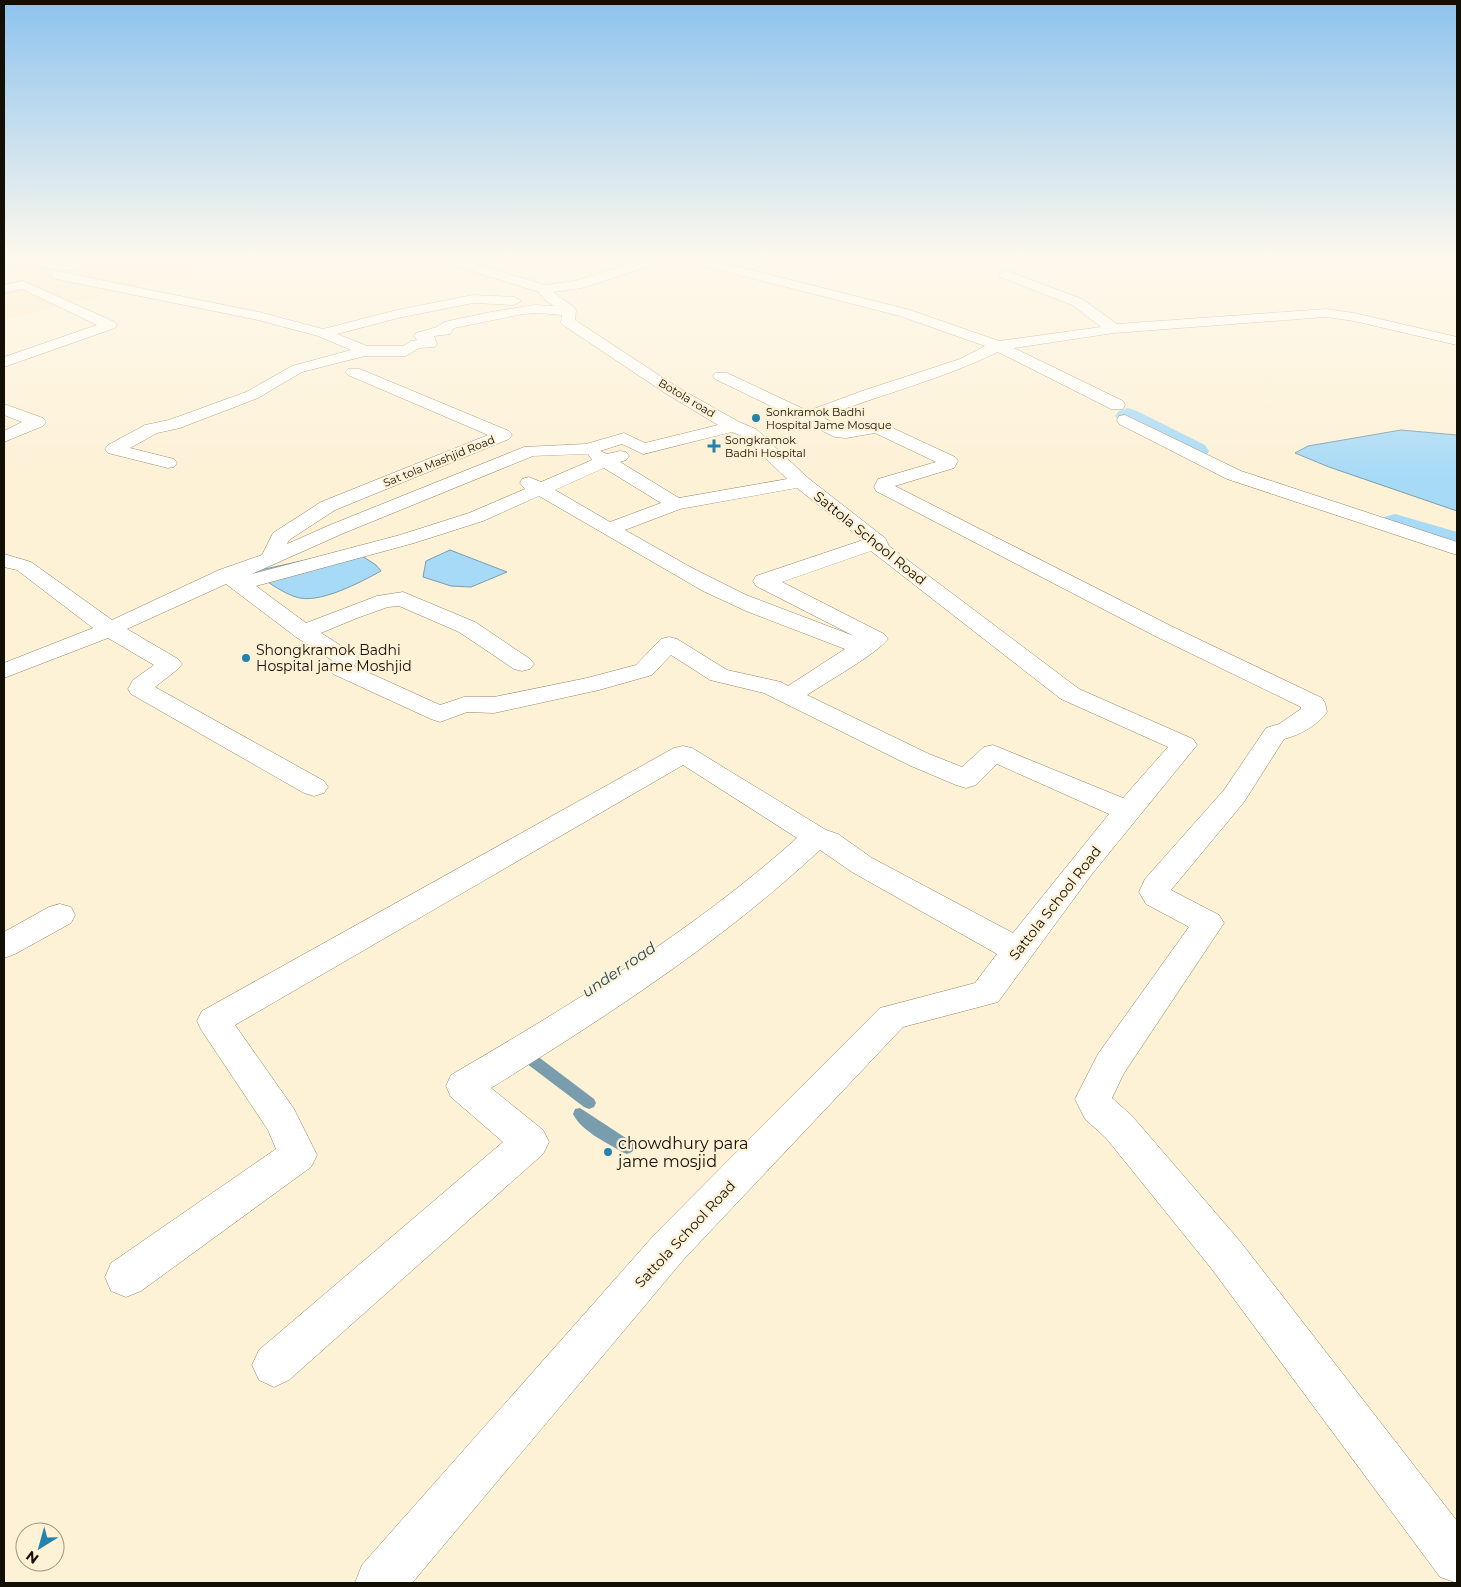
<svg xmlns="http://www.w3.org/2000/svg" width="1461" height="1587" viewBox="0 0 1461 1587" font-family="Montserrat,sans-serif">
	<rect width="100%" height="100%" fill="#fdf1d6"/>
	<path fill="#fae7be" d="M4 257H249L4 320Z"/>
	<path fill="#a6daf7" stroke="#7a9dae" d="M1401 430 1457 435V511L1329 467 1295 453 1308 446Z
		M450 550 507 572 471 587 451 586 423 577 426 561Z
		M362 556 376 565 381 571C361 582 318 605 296 597 283 593 270 583 258 576L256 571 315 558Z"/>
	<g fill="none" stroke-linecap="round" stroke-linejoin="round">
		<path fill="#7a9dae" fill-rule="evenodd" d="M523 1047 528 1049 594 1099 596 1103 594 1107 589 1109 584 1107 518 1057 516 1053 518 1049Z
			M580 1108 632 1142 635 1147 632 1152 627 1154 622 1152C606 1142 581 1131 573 1114L575 1109Z"/>
		<path fill="#a6daf7" fill-rule="evenodd" d="M1128 408 1137 411 1205 445 1209 451 1205 457 1196 459 1187 457 1119 421 1115 416 1119 411Z
			M1395 514 1457 532V551L1384 529 1380 523 1384 517Z"/>
		<g stroke="#928365" stroke-width="1">
			<path id="minor" d="M19 257C33 257 39 259 52 261 61 263 76 258 83 266 73 277 34 264 21 260Z
				M434 257H453L545 285 575 281 651 257H670L668 260 582 288 553 292 574 307 576 310 575 320 677 387 739 422 756 429 808 478 885 538 889 546 1079 689 1193 739 1197 745 1092 874 998 1002 903 1027 684 1259 412 1583H355L362 1565 656 1233 880 1008 975 983 997 954 852 872 820 850C720 943 607 1016 491 1088L543 1130 549 1142 543 1154 289 1380 274 1387 259 1380 252 1365 259 1350 503 1142 451 1097 446 1086 451 1075C572 1004 692 932 797 838L683 765 235 1025 294 1109 317 1155 311 1167 141 1291 126 1297 111 1291 105 1277 111 1263 276 1149 268 1130 202 1031 197 1021 202 1011 674 748 683 746 692 748 826 830 838 834 872 858 1013 933 1109 814 997 764 976 785 966 788 956 785 911 766 764 693 710 680 671 655 652 675 599 690 494 713 467 712 440 722 431 719 333 674 329 669 333 661 296 637 226 584 127 629 178 659 182 664 178 669 155 687 324 781 328 787 324 793 314 796 304 793 131 694 128 689 133 680 154 665 108 638 4 678V663L93 628 17 570 4 567V554L31 562 112 620 219 570 262 555 273 533 321 502 488 435 348 375 346 372 348 369H360L509 431 512 435 509 439 335 510 289 540 287 544 330 525 524 447 586 444 624 433 645 443 718 425 665 393 563 325 561 322 562 315 538 313 523 314 454 328 450 334 434 336 437 344 435 347 419 348 406 356H365L302 372 258 398 180 428 157 433 130 448 174 459 177 463 174 467 168 468 108 453 105 449 108 445 145 425 169 420 246 392 292 366 351 350 318 336 258 320 56 279 50 275 56 271 259 312 323 329 397 310 473 295 514 297 521 301 514 305 473 303 398 318 337 334 367 346H403L411 341 417 340 414 336 416 333 437 327 444 322 491 312 534 305 554 306 545 300 539 292 436 260ZM732 432 744 437 787 479 679 498 620 462 626 460 629 456 626 452 620 451 607 454 600 451 622 444 643 454ZM588 454 592 460 541 482 529 477 522 479 520 483 525 489 469 513 400 535 252 574 344 533 533 456ZM604 468 661 503 610 522 555 490ZM797 488 863 540 756 576 753 581 756 586 854 636 746 595 692 568 625 530 680 509ZM539 496 703 591 746 611 845 649 788 686 781 682 727 670 677 639 669 637 661 639 636 665 587 678 494 697H464L440 705 354 666 358 659 354 654 321 633 357 618 388 607 399 606 459 632 514 669 522 671 530 669 534 664 530 659 475 622 403 592 377 596 306 623 256 586 414 543 483 521ZM871 551 1061 699 1168 747 1123 798 993 745 984 747 962 767 929 754 807 695C825 683 878 653 888 639L884 634 782 582Z
				M679 257H700L910 310 999 341 1101 327 1072 305 1000 277 999 274 1000 271 1005 270 1082 299 1117 324 1326 309 1354 313 1457 337V345L1354 321 1326 317 1114 333 1014 348 1123 401 1125 405 1123 409H1111L998 352C942 379 880 395 822 417L844 428 873 423 884 424 955 457 958 461 954 468 895 486 1171 626 1322 698 1325 703 1327 712C1318 725 1300 735 1284 739L1244 802 1171 890 1219 915 1224 923 1124 1073 1112 1098 1132 1116 1239 1240 1457 1521V1583L1440 1577 1211 1268 1106 1138 1085 1119 1075 1099 1098 1054 1189 927 1146 904 1139 892 1145 879 1224 790 1266 728 1279 724 1301 709V707L1155 636 876 491 874 487 878 479 936 462 875 433 846 438 835 437 715 379 713 376 715 373H727L808 411 862 391 960 359 985 346 900 316 681 260Z
				M837 257C847 257 859 255 866 262L860 266 839 260Z
				M23 281 115 322 117 325 115 328 4 367V357L97 325 22 289 4 293V285Z
				M4 404 43 418 46 422 43 426 4 442V431L22 422 4 415Z
				M1125 415 1241 471 1457 542V555L1227 479 1119 424 1117 420 1119 416Z
				M60 904 71 907 75 915 71 923 15 954 4 958V932L49 907Z"/>
		</g>
		<use href="#minor" fill="#fff" fill-rule="evenodd"/>
	</g>
	<linearGradient id="sky" x2="0" y2="1"><stop stop-color="#8dc3ee"/><stop offset="0.54" stop-color="#fef9ed"/><stop offset="1" stop-color="#fef9ed" stop-opacity="0"/></linearGradient>
	<rect width="1461" height="479" fill="url(#sky)"/>
	<g fill="#2383ae" stroke="#fdf1d6" stroke-width="2">
		<circle cx="756" cy="418" r="5"/>
		<path d="M711.5 438.5h5v5h5v5h-5v5h-5v-5h-5v-5h5z"/>
		<circle cx="246" cy="658" r="5"/>
		<circle cx="608" cy="1152" r="5"/>
	</g>
	<g text-anchor="middle" stroke-width="4.5" stroke-linejoin="round" paint-order="stroke">
		<g font-size="11" fill="#140f04" stroke="#fdf1d6">
			<text transform="translate(687 398) rotate(31)" y="4">Botola road</text>
			<text transform="translate(439 461) rotate(-22)" y="4">Sat tola Mashjid Road</text>
		</g>
		<g font-size="11" fill="#140f04" stroke="#fdf1d6" text-anchor="start">
			<text x="766" y="416">Sonkramok Badhi<tspan x="766" dy="13">Hospital Jame Mosque</tspan></text>
			<text x="725" y="444">Songkramok<tspan x="725" dy="13">Badhi Hospital</tspan></text>
		</g>
		<g font-size="14" fill="#140f04" stroke="#fdf1d6">
			<text transform="translate(870 538) rotate(39)" y="5">Sattola School Road</text>
			<text transform="translate(1055 903) rotate(-52)" y="5">Sattola School Road</text>
			<text transform="translate(685 1234) rotate(-47)" y="5">Sattola School Road</text>
		</g>
		<g font-size="14" fill="#140f04" stroke="#fdf1d6" text-anchor="start">
			<text x="256" y="655">Shongkramok Badhi<tspan x="256" dy="16">Hospital jame Moshjid</tspan></text>
		</g>
		<g font-size="15" font-style="italic" fill="#234b5f" stroke="#fdf1d6">
			<text transform="translate(619 970) rotate(-34)" y="5">under road</text>
		</g>
		<g font-size="16" fill="#140f04" stroke="#fdf1d6" text-anchor="start">
			<text x="618" y="1149">chowdhury para<tspan x="618" dy="18">jame mosjid</tspan></text>
		</g>
	</g>
	<rect width="1461" height="1587" fill="none" stroke="#140f04" stroke-width="10"/>
	<g transform="translate(40 1547) rotate(217)"><circle r="24" fill="#fdf1d6" stroke="#a09782"/>
	<path d="M0-4L9 19L0 12L-9 19Z" fill="#2383ae"/>
	<text y="-8" font-size="14" font-weight="bold" text-anchor="middle" fill="#140f04">N</text>
	</g>
</svg>
